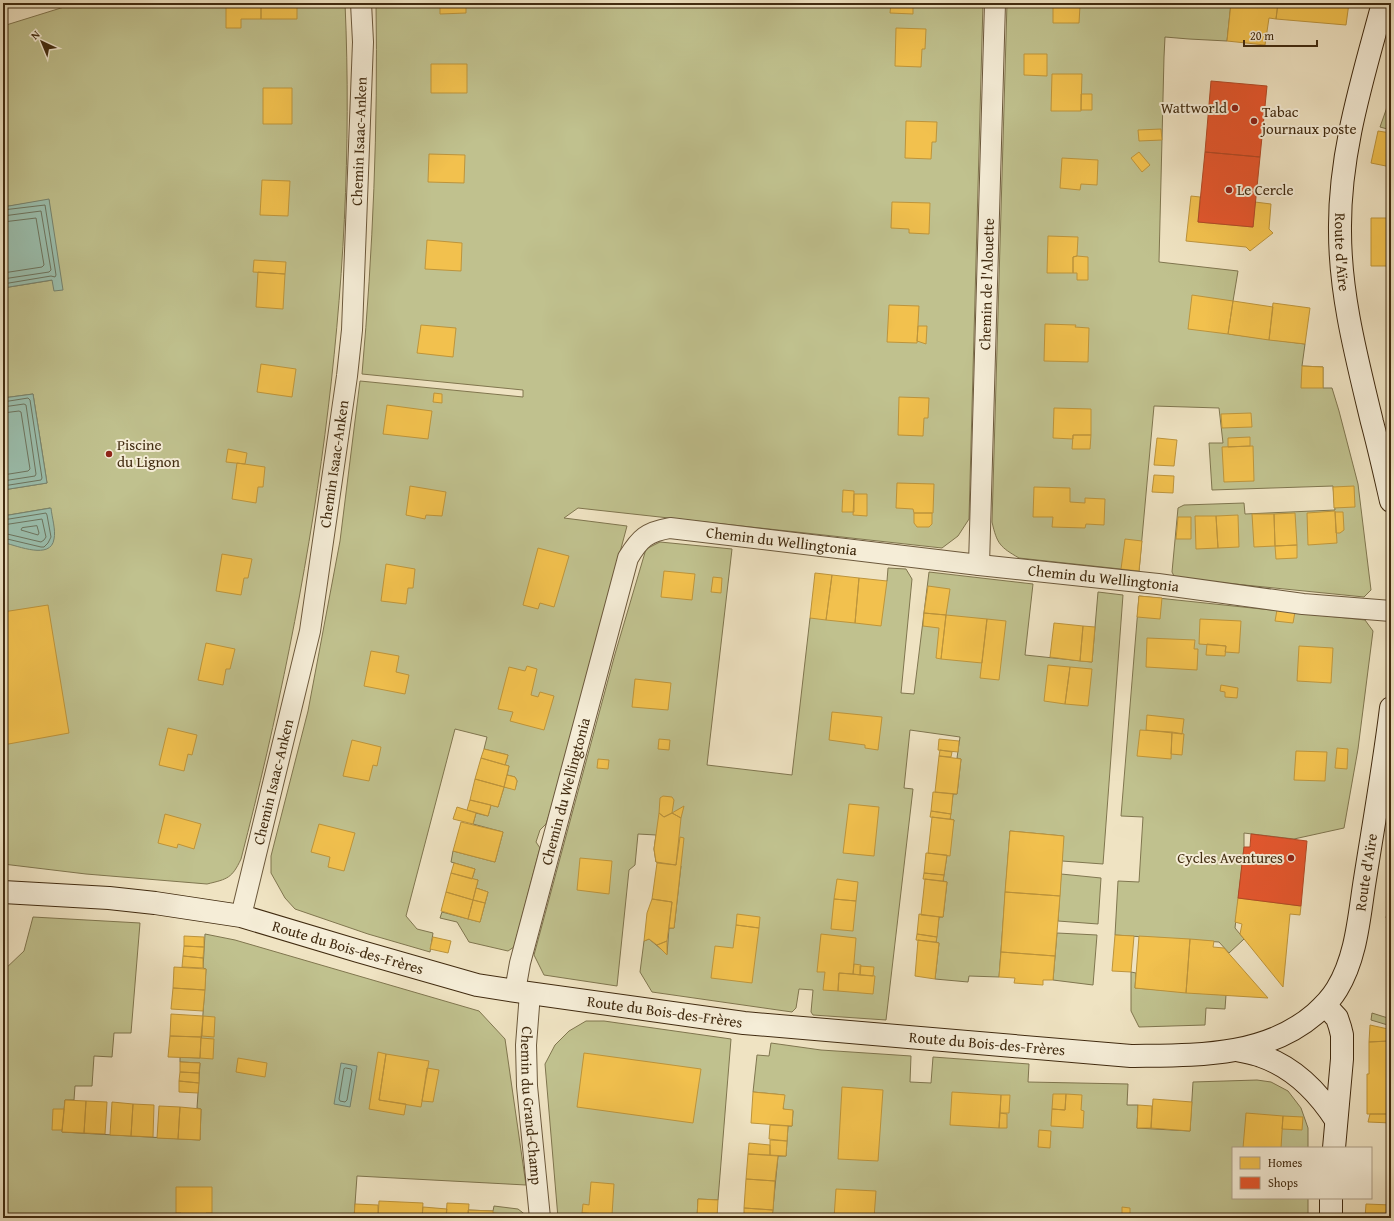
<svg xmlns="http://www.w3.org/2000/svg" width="1394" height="1221" viewBox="0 0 1394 1221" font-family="'Gentium Book Plus',serif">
	<rect width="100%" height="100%" fill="#efe3c2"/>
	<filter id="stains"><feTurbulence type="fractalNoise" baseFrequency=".005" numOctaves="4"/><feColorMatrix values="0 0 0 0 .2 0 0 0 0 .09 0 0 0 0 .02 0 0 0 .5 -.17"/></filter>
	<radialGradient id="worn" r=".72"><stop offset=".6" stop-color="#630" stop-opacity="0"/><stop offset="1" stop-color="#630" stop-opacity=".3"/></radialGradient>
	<path fill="#c0c18e" stroke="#80764f" d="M77 3H345C358 292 313 580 241 859 232 878 228 879 207 884L86 874 3 864V533L5 543 50 508 3 516V490L47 483 33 394 3 398V288L53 280 49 200 3 207V26Z
		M376 3H983L969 519 958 536 942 548 578 508 564 518 627 526 554 800 546 824 540 830 536 842 540 848 514 947 508 951 469 942 457 922 440 918 442 912 480 922 488 892 476 888 478 880 472 879 475 869 451 862 453 851 495 862 503 832 473 824 476 813 488 816 491 805 498 807 504 787 515 789 517 781 515 777 507 775 509 766 505 765 508 755 484 749 487 737 455 729 406 916 417 929 433 933 430 952 368 934 295 909 285 898 271 873V856L308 711 340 541 360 381 523 397V390L362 374C373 250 378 127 376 3Z
		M1007 3H1231L1227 41 1189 39 1165 37 1164 57 1159 262 1238 271 1233 301 1229 334 1305 344 1302 366 1323 367V388H1332L1339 411 1358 484 1371 590 1364 597 1175 578 1172 572 1178 508 1184 505 1244 503 1245 514 1335 510 1333 486 1212 490 1209 443H1223L1219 408 1154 406 1139 571 1019 558C1000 547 997 544 992 522Z
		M1386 110 1391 112V130L1380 127Z
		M660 542 732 549 707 765 792 775 810 618 887 581 888 568 906 569 912 579 901 693 914 694 929 572 1033 584 1025 655 1092 662 1098 592 1123 595 1103 864 1062 861 1063 836 1010 831 999 977 969 976 968 982 935 979 939 943 936 942 939 917H943L947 882 943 881 947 855 954 820 950 819 953 794H957L961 759 957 758 960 737 910 730 904 788 913 789 886 1020 813 1015 811 1012 813 990 799 989 796 1008 792 1012 652 992 640 972 644 941 649 939 667 954 669 928H674L681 866 656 862 654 849 656 835 638 834 635 865 629 870 617 986 544 975 534 955 615 654 646 549Z
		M1139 596 1365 620 1373 631 1358 749 1344 828 1294 839 1244 833V847L1235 928 1244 939 1229 953 1219 942 1115 935 1118 881 1139 882 1143 817 1121 816Z
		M1061 874 1101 878 1098 924 1058 921Z
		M1391 890V920L1386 918Z
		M33 917 140 923 131 1033H114L112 1057 94 1056 92 1086H75L74 1100H65L62 1132 200 1140 201 1109 197 1108 200 1063 180 1062V1057L200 1058 206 969 203 968 205 934 235 940 479 1011 505 1039 526 1185 357 1176 354 1218H3V971L24 951Z
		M1057 933 1097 935 1093 985 1053 980Z
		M1131 972 1136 973 1135 988 1226 995 1225 1009 1206 1008 1205 1025 1139 1027 1131 1011Z
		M1372 1013 1391 1019V1026L1371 1020Z
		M586 1021H604L731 1039 718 1200 698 1199 697 1218H558L545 1064 555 1045 569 1031Z
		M771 1043 821 1050 911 1056 910 1082 931 1083 933 1057 1029 1064 1028 1082 1128 1084 1127 1105H1138L1137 1128 1190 1131 1193 1082 1257 1080 1271 1082 1288 1091 1301 1108 1308 1128V1148H1233V1198H1308V1218H772L778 1156H786L788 1126H792L793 1111 783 1109 784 1095 753 1092 757 1055 769 1056Z
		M494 1206 518 1209 527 1216V1218H468V1210L493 1211Z"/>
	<path fill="#9bbfae" stroke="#77846f" d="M49 199 63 290 54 291 52 280 3 288V207Z
		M33 394 47 483 3 490V398Z
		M51 508C52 518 56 530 54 539 51 560 18 546 5 543L3 533V516Z
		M341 1063 357 1066 350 1107 334 1104Z"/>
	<path fill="#f2c14e" stroke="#bd943b" d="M226 3H261V19H241V28H226Z
		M261 3H297V19H261Z
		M405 3H466V13L440 14V4H405Z
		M891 3H913V14L890 13Z
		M1053 3H1084V6H1080L1079 23H1053Z
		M1231 3H1278L1276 19 1269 18 1265 45 1227 41Z
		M1278 3H1349L1346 25 1276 19Z
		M896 28 926 29 925 49H922L921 67 895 66Z
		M1024 54H1047V76L1024 75Z
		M431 64H467V93H431Z
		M1052 74H1082L1081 111H1051Z
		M263 88H292V124H263Z
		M1391 91V112L1386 110Z
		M1081 94H1092V110H1081Z
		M906 121 937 122 936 142H932L931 159 905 158Z
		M1161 129 1162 140 1139 141 1138 130Z
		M1378 131 1391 133V167L1371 163Z
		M1139 152 1150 165 1142 172 1131 158Z
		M429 154 465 155 464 183 428 182Z
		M1062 158 1098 160 1097 185 1081 184 1080 190 1060 188Z
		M262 180 290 181 288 216 260 215Z
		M1191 196 1200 197 1198 222 1253 227 1255 202 1271 204 1269 229 1273 233 1250 251 1246 247 1186 241Z
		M892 202 930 203 929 234 909 233V229L891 228Z
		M1371 218H1391V266H1371Z
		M1048 236 1078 237 1077 256 1073 257V273H1047Z
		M427 240 462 243 461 271 425 269Z
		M1077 256 1088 257V280H1077V273H1073V257Z
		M254 260 286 262 285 274 253 272Z
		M258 272 285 274 283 309 256 307Z
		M1192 295 1233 301 1228 334 1188 329Z
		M1233 301 1273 307 1269 340 1228 334Z
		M1273 303 1310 308 1305 344 1269 340Z
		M889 305 919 306 917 343 887 342Z
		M1045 324 1076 325 1075 327 1089 328 1088 362 1044 361Z
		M421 325 456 328 453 357 417 353Z
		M918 326H927L926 344 917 341Z
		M1387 334H1391V351Z
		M261 364 296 369 292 397 257 392Z
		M1302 366 1323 367V388H1301Z
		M434 393 442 394V403L433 402Z
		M899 397 929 398 928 418H924L923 436 898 435Z
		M387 405 432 411 428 439 383 434Z
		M1054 408 1091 409V435H1073V439L1053 438Z
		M1251 413 1252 427 1222 428 1221 414Z
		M1073 435H1091L1090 449H1072Z
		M1250 437V446L1228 447V438Z
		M1157 438 1177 440 1174 466 1154 465Z
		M1253 446 1254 481 1224 482 1222 447Z
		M228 449 247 453 245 464 226 462Z
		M237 463 265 467 263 487H258L256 503 232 499Z
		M1154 475 1174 476 1173 493 1152 492Z
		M897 483 934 484 933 513H914L913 509 896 508Z
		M410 486 446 492 442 516 426 515 425 519 406 515Z
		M1354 486 1355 507 1334 508 1333 487Z
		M1034 487 1070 488V502L1085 503V498L1105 499 1104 525 1086 524 1085 528 1052 527 1053 517H1033Z
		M843 490 854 491V512H842Z
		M854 494H867V516L853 515Z
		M1335 511 1337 543 1308 545 1307 513Z
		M1335 512H1343L1344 530 1340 533H1336Z
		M914 513H932V524L929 527H917L914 523Z
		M1295 513 1297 545 1275 546 1274 514Z
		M1252 514H1274L1275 546 1254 547Z
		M1238 515 1239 547 1218 548 1216 516Z
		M1195 516H1216L1218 548 1196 549Z
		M1178 517H1191V539H1176Z
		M1125 539 1142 541 1139 571 1121 569Z
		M1297 545V558L1276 559 1275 546Z
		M538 548 569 556 554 607 540 603 538 609 523 605Z
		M222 554 252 559 248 578H244L241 595 216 591Z
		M386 564 415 569 413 588H408L406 604 381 601Z
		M664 571 695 574 692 600 661 597Z
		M815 573 832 575 826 620 810 618Z
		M832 575 859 578 855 623 826 620Z
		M713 577 722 578 721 593 711 592Z
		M859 578 887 581 881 626 855 623Z
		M928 586 950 589 946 615 924 613Z
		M1139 596 1162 598 1160 619 1137 617Z
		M48 605 69 733 3 745V612Z
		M1277 610 1295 612 1293 623 1275 621Z
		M924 613 946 615 941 659 936 658 939 628 923 626Z
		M946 615 987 619 982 663 941 659Z
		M987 619 1006 621 999 680 980 678Z
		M1200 619 1241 621 1239 653 1225 652 1226 646 1199 644Z
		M1054 623 1083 626 1080 661 1050 657Z
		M1083 626 1095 627 1092 662 1080 661Z
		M1147 638 1195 640 1194 649H1198L1197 670 1146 667Z
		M206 643 235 649 230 669H226L223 685 198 680Z
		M1207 644 1226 646 1225 656 1206 655Z
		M1299 646 1333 648 1331 683 1297 681Z
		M371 651 399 656 396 672 409 675 405 694 364 686Z
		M1048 665 1070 667 1065 704 1044 701Z
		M527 666 537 669 531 695 538 697 540 692 554 696 544 730 510 721 513 712 498 709 509 667 525 671Z
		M1070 667 1092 669 1088 706 1065 704Z
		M635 679 671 683 668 710 632 707Z
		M1221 685 1238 688 1237 698 1225 697V692L1220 691Z
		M832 712 882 717 878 750 865 748V745L829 740Z
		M1147 715 1184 719 1182 734 1146 730Z
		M168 728 197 735 192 755 188 754 184 771 159 765Z
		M1140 730 1172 732 1171 759 1137 756Z
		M1172 732 1184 734 1182 755 1171 754Z
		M659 739 670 740 669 750 658 749Z
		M939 739 959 741 958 752 938 750Z
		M352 740 381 747 377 766 373 765 369 781 343 776Z
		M1337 748 1348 749 1347 769 1335 768Z
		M484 749 508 755 505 765 481 758Z
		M940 750 952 752 951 757 939 756Z
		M1296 751 1327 752 1325 781 1294 780Z
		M939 756 961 759 957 794 935 792Z
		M481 758 509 766 504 787 475 779Z
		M598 759 609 760 608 769 597 768Z
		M507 775 515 777 517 781 515 790 504 787Z
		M475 779 504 787 498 807 470 800Z
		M933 792 953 794 951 814 931 811Z
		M663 796 672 797 674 800 672 813 664 817 659 813 660 798Z
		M470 800 491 805 488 816 467 810Z
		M849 804 879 807 874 856 843 853Z
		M684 806 681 818 672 813Z
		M457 807 476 813 473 824 453 819Z
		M931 811 951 814 950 819 930 817Z
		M659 813 664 817 672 813 681 818 676 865 656 862 654 849Z
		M165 814 201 824 194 849 178 844 177 848 158 843Z
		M932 817 954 820 950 856 928 853Z
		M461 822 503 832 495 862 453 851Z
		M319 824 355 833 344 871 328 867 330 857 311 852Z
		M1010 831 1064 836 1060 896 1005 892Z
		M680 837 684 838 674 928H669L672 902 652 899 657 863 676 865Z
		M926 853 947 855 944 875 924 873Z
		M580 858 612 861 609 894 577 890Z
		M454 863 475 869 472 879 451 873Z
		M451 873 478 880 473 900 446 892Z
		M924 873 944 875 943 881 923 879Z
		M837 879 858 882 856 901 834 899Z
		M925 879 947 882 943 917 921 915Z
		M476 888 488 892 485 903 473 900Z
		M446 892 473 900 468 919 441 911Z
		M1005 892 1060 896 1055 956 1001 952Z
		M1238 898 1301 906 1300 915 1290 914 1283 987 1240 934 1242 924 1235 922Z
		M652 899 672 902 667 941 657 945 649 939 644 941 647 913Z
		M834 899 856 901 853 931 831 929Z
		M473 900 485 903 480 922 468 919Z
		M737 914 760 917 759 928 736 925Z
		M919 914 939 917 937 937 917 934Z
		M736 925 759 928 752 983 711 978 715 946 733 948Z
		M821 934 856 938 853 974 839 973 838 991 823 990 825 972H817Z
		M917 934 937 937 936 942 916 940Z
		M1115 935 1134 936 1131 972 1112 971Z
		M184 936 204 937V947L184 946Z
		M1139 936 1190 939 1186 993 1135 988Z
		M433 937 451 941 448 953 430 949Z
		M1190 939 1214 941 1213 947 1224 948 1268 998 1186 993Z
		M918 940 939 943 935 979 915 976Z
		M667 941V955L657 945Z
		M184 946 204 947 203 958 183 956Z
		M1001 952 1055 956 1053 980H1043V985L1014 983 1015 978 999 977Z
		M183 956 203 958V968L182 967Z
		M854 964 861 965 860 975 853 974Z
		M860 966 874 967 873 976 860 975Z
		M174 967 206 969 205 990 173 988Z
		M839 973 875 976 873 994 838 991Z
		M173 988 205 990 203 1011 171 1009Z
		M171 1014 203 1016 201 1037 170 1036Z
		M203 1016 215 1017 214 1037 202 1036Z
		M1370 1025 1388 1029V1041L1369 1042Z
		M170 1036 201 1037 200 1058 168 1057Z
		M201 1038 214 1039 213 1059 200 1058Z
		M1390 1041 1391 1114H1367V1074H1369V1042Z
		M378 1052 386 1054 379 1100 406 1104 404 1115 369 1109Z
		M584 1053 701 1069 693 1123 577 1107Z
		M386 1054 429 1061 421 1107 379 1100Z
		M238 1058 267 1063 265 1077 236 1072Z
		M180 1062 200 1063 199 1073 180 1072Z
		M427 1068 439 1070 433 1102 422 1101Z
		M180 1072 199 1073V1083L179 1081Z
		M179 1081 199 1083 198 1093 179 1092Z
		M842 1087 883 1090 878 1161 838 1159Z
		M753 1092 785 1095 783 1109 793 1110 792 1126 751 1123Z
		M952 1092 1001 1095 999 1128 950 1125Z
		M1053 1094H1066L1065 1110 1052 1109Z
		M1066 1094 1082 1095 1081 1110 1084 1111 1083 1128 1051 1126 1052 1109 1065 1110Z
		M1001 1095H1010L1009 1113H1000Z
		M1153 1099 1192 1102 1190 1131 1151 1128Z
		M65 1100 86 1101 84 1133 62 1132Z
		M86 1101 107 1102 105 1134 84 1133Z
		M112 1102 133 1104 131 1136 110 1135Z
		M133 1104 154 1105 153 1137 131 1136Z
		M1138 1105 1152 1106 1151 1128H1137Z
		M159 1106 180 1107 178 1139 157 1138Z
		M180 1107 201 1109 200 1140 178 1139Z
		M53 1109H64L62 1130H52Z
		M1000 1113 1007 1114V1128H999Z
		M1246 1113 1283 1116 1281 1148H1243Z
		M1370 1114H1391V1123L1368 1122Z
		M1283 1116 1303 1117 1302 1130 1282 1129Z
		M770 1125 788 1126 787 1141 769 1139Z
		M1039 1130 1051 1131 1050 1148 1038 1147Z
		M770 1140 787 1141 786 1156 770 1155Z
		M749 1143 770 1145V1155L748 1154Z
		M748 1154 778 1156 775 1181 746 1179Z
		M746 1179 775 1181 773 1210 744 1208Z
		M591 1182 614 1184 612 1215 582 1213 583 1204 589 1205Z
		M176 1187H212V1213H206V1218H181V1213H176Z
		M836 1189 876 1191 874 1218H834Z
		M698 1199 718 1200 717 1218H697Z
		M379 1201 423 1203 422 1218H378Z
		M447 1203 469 1204 468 1218H446Z
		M355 1204 378 1205V1218H354Z
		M1366 1204 1391 1205V1218H1365Z
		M423 1207 447 1209 446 1218H422Z
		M1122 1207 1130 1208V1217L1135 1218H1122Z
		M744 1208 773 1210 772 1218H744Z
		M468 1210 493 1211V1218H468Z
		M493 1213 507 1214V1218H493Z
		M582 1213 612 1215 628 1217V1218H581Z"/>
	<path fill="#e4572e" stroke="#b34a25" d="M1211 81 1267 86 1260 157 1205 152Z
		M1205 152 1260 157 1253 227 1198 222Z
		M1251 834 1307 841 1301 906 1238 898 1244 847H1250Z"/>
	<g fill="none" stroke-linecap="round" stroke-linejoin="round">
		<path stroke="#6e755f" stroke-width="1" d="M3 210 45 205 56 275 55 277 51 276 3 284
			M3 216 41 211 51 270 49 272 3 279
			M3 222 36 218 44 265 42 267 3 273
			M3 402 28 398 30 400 42 478 41 480 3 486
			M3 407 24 404 26 405 36 474 35 476 3 481
			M3 413 19 411 21 412 30 469 28 471 3 475
			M3 520 46 513 47 515 51 537 48 543 44 547H41L3 538
			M3 525 42 519 46 537 44 540 41 542 3 533
			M37 526 39 533 38 535 21 530 22 528Z
			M346 1068 351 1069 352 1071 347 1100 345 1102 340 1101 339 1099 344 1069Z"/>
		<g stroke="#6c593c" stroke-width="22">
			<g id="street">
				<path id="s1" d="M979 565 995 3"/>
				<path id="s2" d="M241 916 310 631 347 376 352 330 363 42 361 3"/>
				<path id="s3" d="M515 991 520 963 628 558C640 538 647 532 670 528L979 565 1158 584 1303 604 1391 611"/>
				<path id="s4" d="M530 993 526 1045 527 1086 540 1218"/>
			</g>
		</g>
		<g stroke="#412b10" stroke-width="24">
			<g id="secondary">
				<path id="s5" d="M1383 3C1363 78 1339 152 1340 231 1340 296 1357 359 1372 422 1379 448 1385 475 1391 501"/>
				<path id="s6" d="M3 892 109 898 155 903 241 916 358 951 477 985 515 991 744 1023 1131 1056C1194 1055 1264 1058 1315 1014 1323 1007 1331 999 1337 989 1357 956 1359 916 1365 879 1374 822 1384 765 1391 708"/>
				<path d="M1325 1005 1337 1018 1340 1027 1342 1035V1059L1334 1148"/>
				<path d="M1237 1050C1245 1052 1253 1053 1261 1056 1293 1067 1318 1092 1336 1120"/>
				<path d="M1331 1198V1218"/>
			</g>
		</g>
		<use href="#street" stroke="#f5edd7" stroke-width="20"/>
		<use href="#secondary" stroke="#f5edd7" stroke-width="22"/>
	</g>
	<g fill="#8f2418" stroke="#f5edd7" stroke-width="1.5">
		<circle cx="1235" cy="108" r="4"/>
		<circle cx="1254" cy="121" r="4"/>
		<circle cx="1229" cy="190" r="4"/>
		<circle cx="109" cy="454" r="4"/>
		<circle cx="1291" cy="858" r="4"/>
	</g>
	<g text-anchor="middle" stroke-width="4" stroke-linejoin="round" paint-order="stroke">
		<g font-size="15" fill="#412b10" stroke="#f5edd7" text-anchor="start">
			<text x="1227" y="113" text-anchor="end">Wattworld</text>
			<text x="1262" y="117">Tabac<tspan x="1262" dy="17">journaux poste</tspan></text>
			<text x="1237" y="195">Le Cercle</text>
			<text x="117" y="450">Piscine<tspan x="117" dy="17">du Lignon</tspan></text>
			<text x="1283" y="863" text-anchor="end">Cycles Aventures</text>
		</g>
		<g font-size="15" fill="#412b10" stroke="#f5edd7">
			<text dy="5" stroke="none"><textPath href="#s2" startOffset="786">Chemin Isaac-Anken</textPath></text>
			<text dy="5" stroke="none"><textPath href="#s5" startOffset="254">Route d'Aïre</textPath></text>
			<text dy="5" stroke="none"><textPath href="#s1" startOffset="281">Chemin de l'Alouette</textPath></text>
			<text dy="5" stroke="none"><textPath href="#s2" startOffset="462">Chemin Isaac-Anken</textPath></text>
			<text dy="5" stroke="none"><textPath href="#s3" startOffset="614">Chemin du Wellingtonia</textPath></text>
			<text dy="5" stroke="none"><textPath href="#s3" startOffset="938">Chemin du Wellingtonia</textPath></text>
			<text dy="5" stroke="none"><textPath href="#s2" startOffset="138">Chemin Isaac-Anken</textPath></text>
			<text dy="5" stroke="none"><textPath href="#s3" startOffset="206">Chemin du Wellingtonia</textPath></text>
			<text dy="5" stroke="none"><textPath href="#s6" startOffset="1491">Route d'Aïre</textPath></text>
			<text dy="5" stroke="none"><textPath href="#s6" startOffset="351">Route du Bois-des-Frères</textPath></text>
			<text dy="5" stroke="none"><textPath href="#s6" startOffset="675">Route du Bois-des-Frères</textPath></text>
			<text dy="5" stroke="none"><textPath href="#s6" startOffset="999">Route du Bois-des-Frères</textPath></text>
			<text dy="5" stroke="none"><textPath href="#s4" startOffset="113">Chemin du Grand-Champ</textPath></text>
		</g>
	</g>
	<rect width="1394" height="1221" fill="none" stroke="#efe3c2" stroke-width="16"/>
	<rect x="4" y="4" width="1386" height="1213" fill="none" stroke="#412b10" stroke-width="2"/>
	<rect x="8" y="8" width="1378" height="1205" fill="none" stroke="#412b10"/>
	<rect x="1232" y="1147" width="140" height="52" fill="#f5edd7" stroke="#ad9f87"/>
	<rect x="1240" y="1157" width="20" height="12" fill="#f2c14e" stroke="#ad9f87"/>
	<text x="1268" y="1167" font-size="12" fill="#412b10">Homes</text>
	<rect x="1240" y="1177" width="20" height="12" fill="#e4572e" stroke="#ad9f87"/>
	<text x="1268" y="1187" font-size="12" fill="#412b10">Shops</text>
	<g transform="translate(42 42) rotate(316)" stroke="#f5edd7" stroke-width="3" paint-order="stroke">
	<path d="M0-3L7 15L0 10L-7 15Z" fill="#412b10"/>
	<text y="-6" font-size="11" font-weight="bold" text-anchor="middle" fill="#412b10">N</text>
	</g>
	<path d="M1244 40v6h73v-6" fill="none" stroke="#412b10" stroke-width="2"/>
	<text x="1250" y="40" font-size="12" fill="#412b10" stroke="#f5edd7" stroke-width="3" paint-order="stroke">20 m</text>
	<rect width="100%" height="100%" filter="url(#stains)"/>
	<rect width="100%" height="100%" fill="url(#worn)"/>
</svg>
